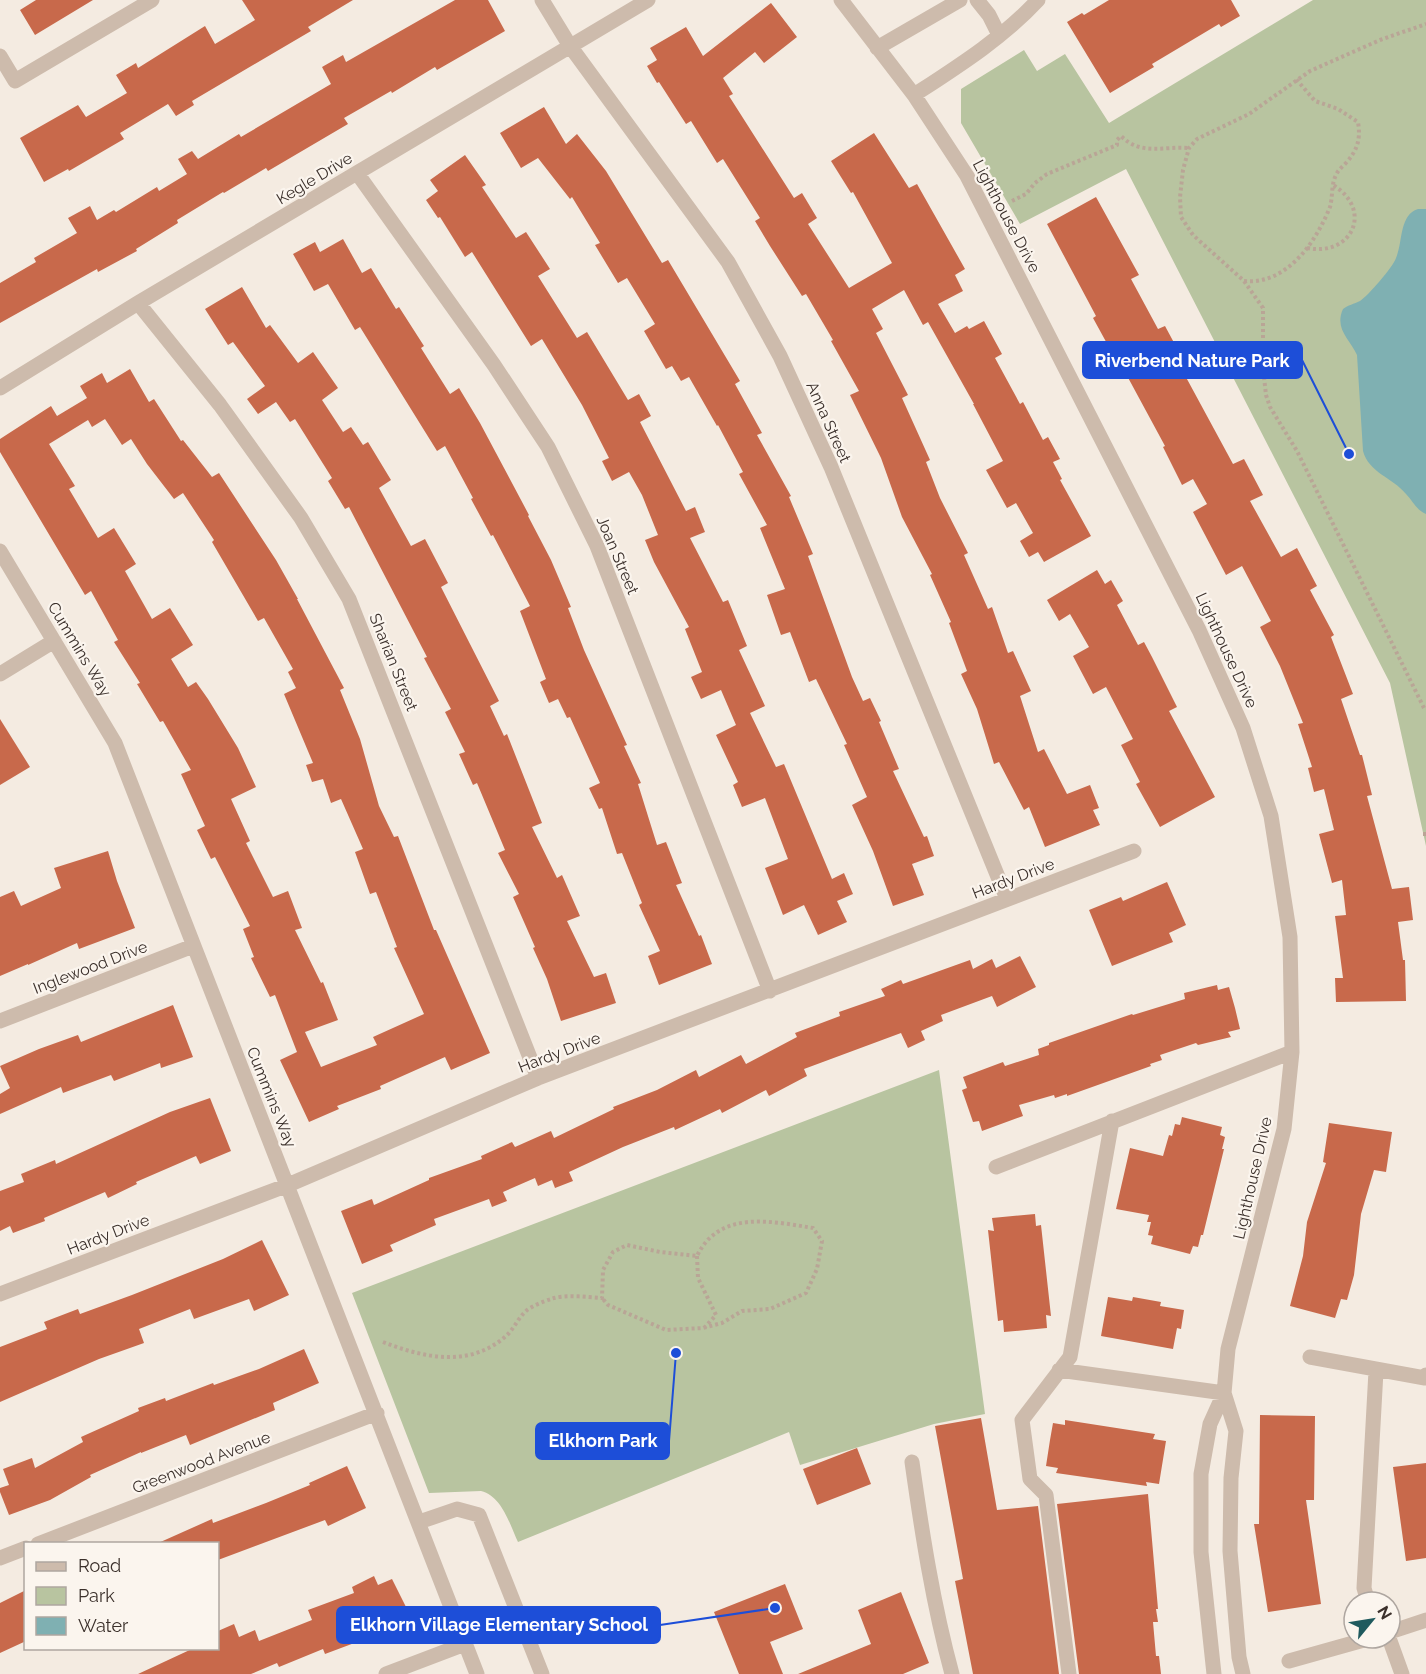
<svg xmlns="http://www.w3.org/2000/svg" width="1426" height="1674" viewBox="0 0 1426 1674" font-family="Raleway,sans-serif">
	<rect width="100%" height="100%" fill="#f4ebe1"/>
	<path fill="#b8c4a0" d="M1313 0H1426V846L1390 683 1126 169 1020 224 961 123V89L1024 50 1037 71 1065 54 1109 123Z
		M939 1070 985 1414 934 1424 800 1465 789 1432 518 1542C510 1525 502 1496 481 1491L429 1493 352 1293Z"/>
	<path fill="#7fb0b2" d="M1418 209H1426V514C1416 510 1413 501 1406 494 1392 477 1369 473 1363 451L1357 355C1350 339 1334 329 1343 309 1348 305 1354 304 1360 301 1368 296 1393 267 1396 258 1403 242 1399 215 1418 209Z"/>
	<path fill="#c8694b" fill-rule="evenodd" d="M36 0H93L35 35 20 10Z
		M242 0H353L308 27 311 31 192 101 194 105 176 116 168 104 120 133 124 139 69 171 68 169 44 182 20 138 78 105 86 117 127 93 116 75 136 63 138 68 205 26 215 44 255 20Z
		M455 0H488L505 31 437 70 435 67 392 93 391 91 344 118 348 124 268 171 266 168 224 193 223 192 177 220 178 223 136 249 137 251 98 272 97 269 0 323V283L36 262 34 258 77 233 68 218 90 206 97 220 114 210 116 212 157 187 159 191 187 174 178 159 192 151 198 159 239 134 241 137 331 84 322 67 343 55 346 62Z
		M1109 0H1231L1240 16 1221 27 1219 24 1152 64 1154 67 1110 93 1067 22 1082 13 1084 15Z
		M771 3 797 37 764 63 755 52 723 78 733 94 729 96 794 198 802 193 817 218 808 224 849 288 892 263 853 192 851 193 831 161 874 133 909 188 917 184 965 269 955 275 963 291 938 304 955 333 967 326 969 329 984 321 1002 354 995 358 1020 404 1023 402 1043 440 1048 437 1060 459 1053 462 1062 479 1060 480 1091 536 1044 562 1038 552 1029 557 1020 541 1033 533 1016 503 1007 508 986 470 1003 461 973 404H974L928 322 923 325 904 290 872 309 883 329 876 333 908 395 902 398 930 460 926 462 940 498 968 553 964 555 988 609 992 607 1008 653 1013 651 1031 691 1020 696 1038 752 1044 749 1067 794 1090 785 1099 808 1093 810 1100 825 1045 847 1029 807 1024 810 999 762 994 764 977 709 961 674 967 671 949 623 951 622 930 575 932 574 902 517 881 458 850 395 859 391 831 341 833 340 806 294 802 296 770 246 755 221 760 218 723 159 717 163 691 121 686 124 659 82 657 83 647 66 657 60 650 48 686 27 703 56Z
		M544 107 566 144 577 134 606 171 662 263 668 260 740 381 735 384 762 433 757 435 791 496 789 497 813 554 808 556 852 677 863 701 870 698 881 721 879 722 899 769 893 771 924 837 927 836 934 856 912 864 924 895 893 906 873 851 852 805 867 797 844 745 847 744 816 679 809 682 790 632 781 635 767 595 785 589 760 528 767 525 739 474 743 472 718 425 717 426 689 377 681 381 672 366 666 369 644 331 655 324 627 278 618 283 595 245 600 243 572 197 570 199 538 158 521 168 500 133Z
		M465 155 486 185 482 187 516 238 526 232 550 269 538 276 577 338 587 332 628 400 639 394 651 416 640 422 686 511 695 507 705 532 690 538 723 602 728 600 747 646 739 650 765 706 750 713 776 767 784 764 832 879 844 873 853 894 837 901 847 922 818 935 804 905 783 915 765 868 788 859 765 798 742 807 733 785 738 782 716 735 736 725 721 690 701 699 691 677 702 672 685 629 689 627 654 562 645 540 658 535 642 495 629 472 612 481 602 461 609 458 582 405 542 339 531 346 472 252 465 257 440 217 438 218 426 200 438 191 430 180Z
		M1096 197 1139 275 1131 279 1158 329 1165 326 1186 365 1181 368 1233 464 1244 459 1263 495 1250 501 1281 557 1297 548 1317 586 1310 590 1334 635 1331 637 1353 694 1341 699 1360 755H1362L1372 795 1367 796 1392 889 1409 887 1413 920 1398 922 1403 960H1405L1406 1001 1336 1002 1335 978H1343L1335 916 1346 915 1342 880 1332 883 1319 834 1334 830 1324 789 1314 792 1308 768 1312 767 1298 724 1303 723 1280 666 1260 627 1271 621 1242 566 1226 575 1193 512 1207 504 1193 479 1182 485 1163 447 1165 446 1112 348 1110 349 1093 318 1096 316 1047 224Z
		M343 239 362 273 371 268 396 309 399 307 424 346 421 348 450 394 459 388 480 423 529 515 528 516 551 560 571 607 568 608 584 650 627 745 624 746 641 783 638 784 657 845 666 842 682 883 676 885 699 936 701 935 712 964 659 985 648 956 660 951 639 905 642 903 622 853 617 854 602 808 599 809 589 788 600 783 570 717 567 718 558 699 549 703 540 682 546 679 520 611 530 606 493 535 491 536 471 499 473 498 445 446 437 451 360 327 355 330 328 284 314 291 293 254 315 242 320 252Z
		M242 287 266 328 270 325 298 363 313 352 338 388 322 400 343 432 351 427 363 445 368 442 391 480 379 488 411 546 425 539 448 583 441 587 499 701 490 706 504 736 507 734 542 823 532 827 557 878 562 875 580 916 567 921 594 977 606 973 616 1003 561 1021 547 979 533 948 535 947 513 897 519 894 498 853 505 850 477 783 473 785 459 754 465 752 445 712 451 709 424 658 427 657 349 507 345 509 328 481 332 478 295 419 290 422 276 402 258 414 247 399 265 386 233 342 228 345 205 309Z
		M130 369 149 402 154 399 181 441 183 440 212 477 219 473 276 560 298 599H297L344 688 340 690 360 739 379 806 394 837 398 836 434 930H436L490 1053 451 1070 445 1057 380 1086 381 1089 337 1106 339 1109 309 1122 280 1060 297 1052 275 995 270 997 251 958 254 957 243 929 250 926 215 857 211 859 197 830 205 826 181 774 191 770 163 721 160 722 137 684 140 683 114 642 118 640 91 591 85 595 0 452V439L51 406 57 416 87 398 80 386 102 373 107 383ZM105 419 122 445 131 439 147 464 174 499 183 493 214 540 212 542 258 621 264 618 293 669 288 672 296 688 284 694 313 763 306 765 312 782 323 779 331 803 341 799 363 849 355 852 370 894 376 892 397 947 394 948 424 1014 373 1037 377 1045 321 1067 305 1032 338 1020 323 982 321 983 295 930 302 928 288 891 273 897 246 843 250 841 231 799 256 787 238 748 208 699 196 682 188 687 171 659 193 645 170 608 152 619 125 571 136 564 114 528 98 538 69 489 75 486 49 444 88 420 92 427Z
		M1097 570 1105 584 1111 580 1123 601 1117 605 1138 645 1144 642 1152 657 1177 707 1169 711 1215 797 1160 827 1136 784 1140 782 1121 745 1133 739 1106 687 1093 694 1073 656 1089 647 1070 614 1059 621 1047 600Z
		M0 719 30 767 0 785Z
		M108 851 117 881 135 928 79 949 77 943 28 965V964L0 976V897L14 891 21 906 61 888 54 868Z
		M1167 882 1186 925 1169 933 1173 942 1112 966 1089 910 1121 897 1123 901Z
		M1020 956 1036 987 997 1007 992 996 941 1015 943 1021 921 1031 925 1040 908 1048 901 1033 804 1069 807 1076 769 1096 766 1090 722 1113 720 1109 675 1130 674 1127 623 1147 569 1172 573 1181 555 1188 552 1180 538 1186 535 1178 503 1192 507 1201 492 1207 489 1199 434 1219 436 1225 390 1245 393 1251 362 1264 341 1211 372 1199 374 1205 429 1180V1178L482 1159 481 1156 512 1142 515 1147 551 1131 554 1138 614 1109 613 1107 657 1090 696 1070 699 1077 741 1055 746 1064 797 1037 795 1033 840 1016 839 1012 885 996 881 989 901 980 903 984 970 960 973 969 992 959 996 968Z
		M1217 985 1218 990 1229 987 1235 1008 1240 1029 1228 1032 1231 1037 1198 1045 1196 1043 1160 1055 1162 1060 1150 1064 1151 1066 1067 1096V1094L1055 1098 1054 1095 1019 1105 1023 1116 982 1131 979 1121 973 1122 962 1090 967 1088 963 1077 1003 1062 1005 1066 1039 1055 1038 1049 1049 1045V1043L1132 1014 1133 1015 1185 999 1184 993Z
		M173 1005 193 1057 161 1068 160 1063 114 1081 111 1075 63 1093 61 1087 0 1114V1094L10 1088 0 1066 39 1049 78 1035 81 1042Z
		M210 1098 231 1151 200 1164 196 1156 136 1182 137 1184 108 1198 105 1192 44 1218 45 1221 13 1233 10 1226 0 1231V1191L24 1182 21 1174 55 1160 56 1164 170 1112Z
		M1182 1117 1222 1127 1220 1135 1225 1137 1222 1149H1224L1203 1235H1201L1198 1247 1193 1246 1190 1254 1151 1244 1153 1236 1148 1235 1151 1222H1147L1149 1215 1116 1209 1130 1148 1163 1156 1169 1135 1172 1136 1175 1124 1180 1125Z
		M1329 1123 1392 1132 1386 1172 1374 1170 1361 1214 1354 1275 1347 1300 1341 1299 1335 1318 1290 1306 1303 1256 1307 1222 1326 1163 1323 1162Z
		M1035 1214 1036 1226 1041 1225 1051 1316 1046 1315 1047 1328 1004 1332 1003 1320 998 1321 988 1230 994 1231 992 1218Z
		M262 1240 289 1295 254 1311 249 1299 194 1319 190 1309 139 1329 144 1343 99 1359 0 1402V1347L47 1329 44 1322 78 1309 80 1314 132 1295 223 1259Z
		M1108 1297 1132 1301 1133 1297 1161 1302 1160 1306 1184 1310 1181 1329 1177 1328 1173 1349 1101 1336Z
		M304 1349 319 1383 273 1403 275 1410 190 1445 186 1435 141 1453V1452L90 1475 91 1477 50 1500 9 1515 0 1492V1488L9 1485 3 1469 32 1458 35 1468 83 1442 81 1437 139 1411 138 1408 165 1398 166 1401 213 1383 214 1385 259 1369Z
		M1260 1415 1315 1416 1314 1500H1306L1321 1604 1268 1612 1254 1524H1259Z
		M981 1418 997 1510 1038 1506 1059 1674H973L955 1581 963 1579 935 1426Z
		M1065 1420 1155 1434 1153 1439 1166 1441 1159 1484 1146 1482 1147 1486 1056 1473 1058 1468 1046 1466 1050 1440 1053 1423 1065 1425Z
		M857 1448 871 1484 817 1505 803 1469Z
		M1426 1463V1558L1406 1561 1393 1467Z
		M347 1466 366 1508 328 1526 325 1520 218 1560V1544H156L212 1519 213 1523 266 1503 310 1485 309 1483Z
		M1148 1494 1158 1609H1156L1158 1622H1153L1156 1656H1159L1161 1674H1079L1057 1504Z
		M374 1576 378 1585 392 1579 408 1611 362 1632 365 1639 325 1654 323 1649 279 1667 277 1663 251 1674H138L194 1648H218V1631L234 1624 239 1637 255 1630 259 1641 312 1620 308 1610 354 1593 352 1587Z
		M785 1584 803 1629 770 1642 783 1674H739L714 1612Z
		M26 1590V1641L0 1653V1603Z
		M901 1592 929 1663 903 1674H798L871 1644 858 1610Z"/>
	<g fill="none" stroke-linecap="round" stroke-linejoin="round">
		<path stroke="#b9a596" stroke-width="4" stroke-dasharray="3 3" stroke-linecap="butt" d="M1012 201 1026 194 1035 183 1047 174 1117 145V140L1121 136C1141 156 1164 146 1189 148
			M1307 248C1352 257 1374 210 1333 185
			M1244 281C1287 285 1316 242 1330 207 1333 196 1331 185 1336 175 1338 170 1342 167 1345 164 1357 151 1361 140 1358 122L1338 109 1315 101 1296 79
			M1424 708 1297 451 1270 407 1266 395 1263 368V308L1244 281 1193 235 1181 217 1180 197 1183 170 1189 148 1197 139 1249 114 1310 71 1380 40 1426 24
			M1423 834H1426
			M697 1256 698 1278 716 1315 704 1328
			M383 1342C424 1358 470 1368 506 1336 514 1329 518 1318 526 1311 532 1306 544 1301 551 1299 565 1294 587 1297 602 1298L603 1270 613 1252 627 1245 660 1252 697 1256C719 1210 771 1221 813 1228L822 1241 817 1269 806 1293 770 1309 742 1311 722 1323 703 1328 666 1330 608 1305 602 1298"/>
		<path stroke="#cdbbac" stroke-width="15" d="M542 0 570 46 728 262 780 356 831 467 1007 899
			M841 0 914 95 967 176 1199 630 1243 728 1271 816 1290 937 1292 1052 1284 1129 1228 1349 1224 1393 1210 1424 1201 1474V1552L1214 1674
			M977 0 989 15 999 35
			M877 48 960 0
			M0 56 15 81 152 0
			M914 95C957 67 1003 38 1038 0
			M357 173 494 365 548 447 597 546 770 991
			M138 303 220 405 301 518 349 599 538 1078
			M0 388 138 303 648 0
			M0 551 115 743 477 1674
			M0 674 54 641
			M0 1021 193 946
			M996 1167 1292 1052
			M0 1294 288 1185 538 1078 1134 851
			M1310 1357 1425 1378 1426 1375
			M1059 1370 1224 1393
			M1224 1393 1236 1431 1231 1478 1230 1551 1239 1657 1243 1674
			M912 1462C922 1533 933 1604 952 1674
			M419 1522 457 1509 479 1515 542 1674
			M38 1544 377 1413
			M0 1558 26 1548
			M1368 1602 1364 1588 1376 1371
			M1390 1632 1426 1620
			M1389 1638 1402 1674
			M1289 1661 1371 1638
			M386 1674 465 1644
			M1069 1674 1046 1495 1030 1479 1022 1420 1070 1357 1112 1121"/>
	</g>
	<g text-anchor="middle" stroke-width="4.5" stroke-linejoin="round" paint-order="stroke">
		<g font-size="16" fill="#3b302b" stroke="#fbf5ee">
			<text transform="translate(314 178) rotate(-31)" y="6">Kegle Drive</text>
			<text transform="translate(1007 216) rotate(62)" y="6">Lighthouse Drive</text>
			<text transform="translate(829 422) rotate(66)" y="6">Anna Street</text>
			<text transform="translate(618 555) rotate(67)" y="6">Joan Street</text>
			<text transform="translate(80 649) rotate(59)" y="6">Cummins Way</text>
			<text transform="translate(1227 650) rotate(65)" y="6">Lighthouse Drive</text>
			<text transform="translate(394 662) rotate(68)" y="6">Sharian Street</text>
			<text transform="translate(1013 878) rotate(-21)" y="6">Hardy Drive</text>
			<text transform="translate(90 967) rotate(-21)" y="6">Inglewood Drive</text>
			<text transform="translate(559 1052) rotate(-21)" y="6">Hardy Drive</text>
			<text transform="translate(272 1097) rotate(68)" y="6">Cummins Way</text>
			<text transform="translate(1252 1178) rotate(-77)" y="6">Lighthouse Drive</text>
			<text transform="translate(108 1234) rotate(-21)" y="6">Hardy Drive</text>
			<text transform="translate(201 1462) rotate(-21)" y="6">Greenwood Avenue</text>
		</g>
	</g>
	<path fill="none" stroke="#1d4ed8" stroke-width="2" d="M1349 454L1302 360M676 1353L669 1441M775 1608L660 1625"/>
	<g fill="#1d4ed8" stroke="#fbf5ee" stroke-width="2">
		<circle cx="1349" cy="454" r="6"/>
		<circle cx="676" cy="1353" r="6"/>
		<circle cx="775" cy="1608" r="6"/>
	</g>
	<g fill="#1d4ed8" stroke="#1d4ed8" stroke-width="2">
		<rect x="1083" y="342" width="219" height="36" rx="6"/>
		<rect x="536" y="1423" width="133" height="36" rx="6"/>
		<rect x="337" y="1607" width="323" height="36" rx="6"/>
	</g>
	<g font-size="18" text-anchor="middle" font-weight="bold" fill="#fff">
		<text x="1192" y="367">Riverbend Nature Park</text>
		<text x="603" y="1447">Elkhorn Park</text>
		<text x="499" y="1631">Elkhorn Village Elementary School</text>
	</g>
	<rect x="24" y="1542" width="195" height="108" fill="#fbf5ee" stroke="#aea6a0" stroke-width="1.5"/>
	<rect x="36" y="1562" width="30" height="9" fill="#cdbbac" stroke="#aea6a0" stroke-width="1.5"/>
	<text x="78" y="1572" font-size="18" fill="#3b302b">Road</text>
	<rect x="36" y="1587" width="30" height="18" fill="#b8c4a0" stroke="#aea6a0" stroke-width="1.5"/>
	<text x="78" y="1602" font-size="18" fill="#3b302b">Park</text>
	<rect x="36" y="1617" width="30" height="18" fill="#7fb0b2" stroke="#aea6a0" stroke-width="1.5"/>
	<text x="78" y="1632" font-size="18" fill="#3b302b">Water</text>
	<g transform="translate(1372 1620) rotate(60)"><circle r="28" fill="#fbf5ee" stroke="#aea6a0" stroke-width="1.5"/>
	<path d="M0-4.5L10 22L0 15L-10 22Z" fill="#1f5a5e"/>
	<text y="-9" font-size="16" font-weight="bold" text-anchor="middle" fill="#3b302b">N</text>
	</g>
</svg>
